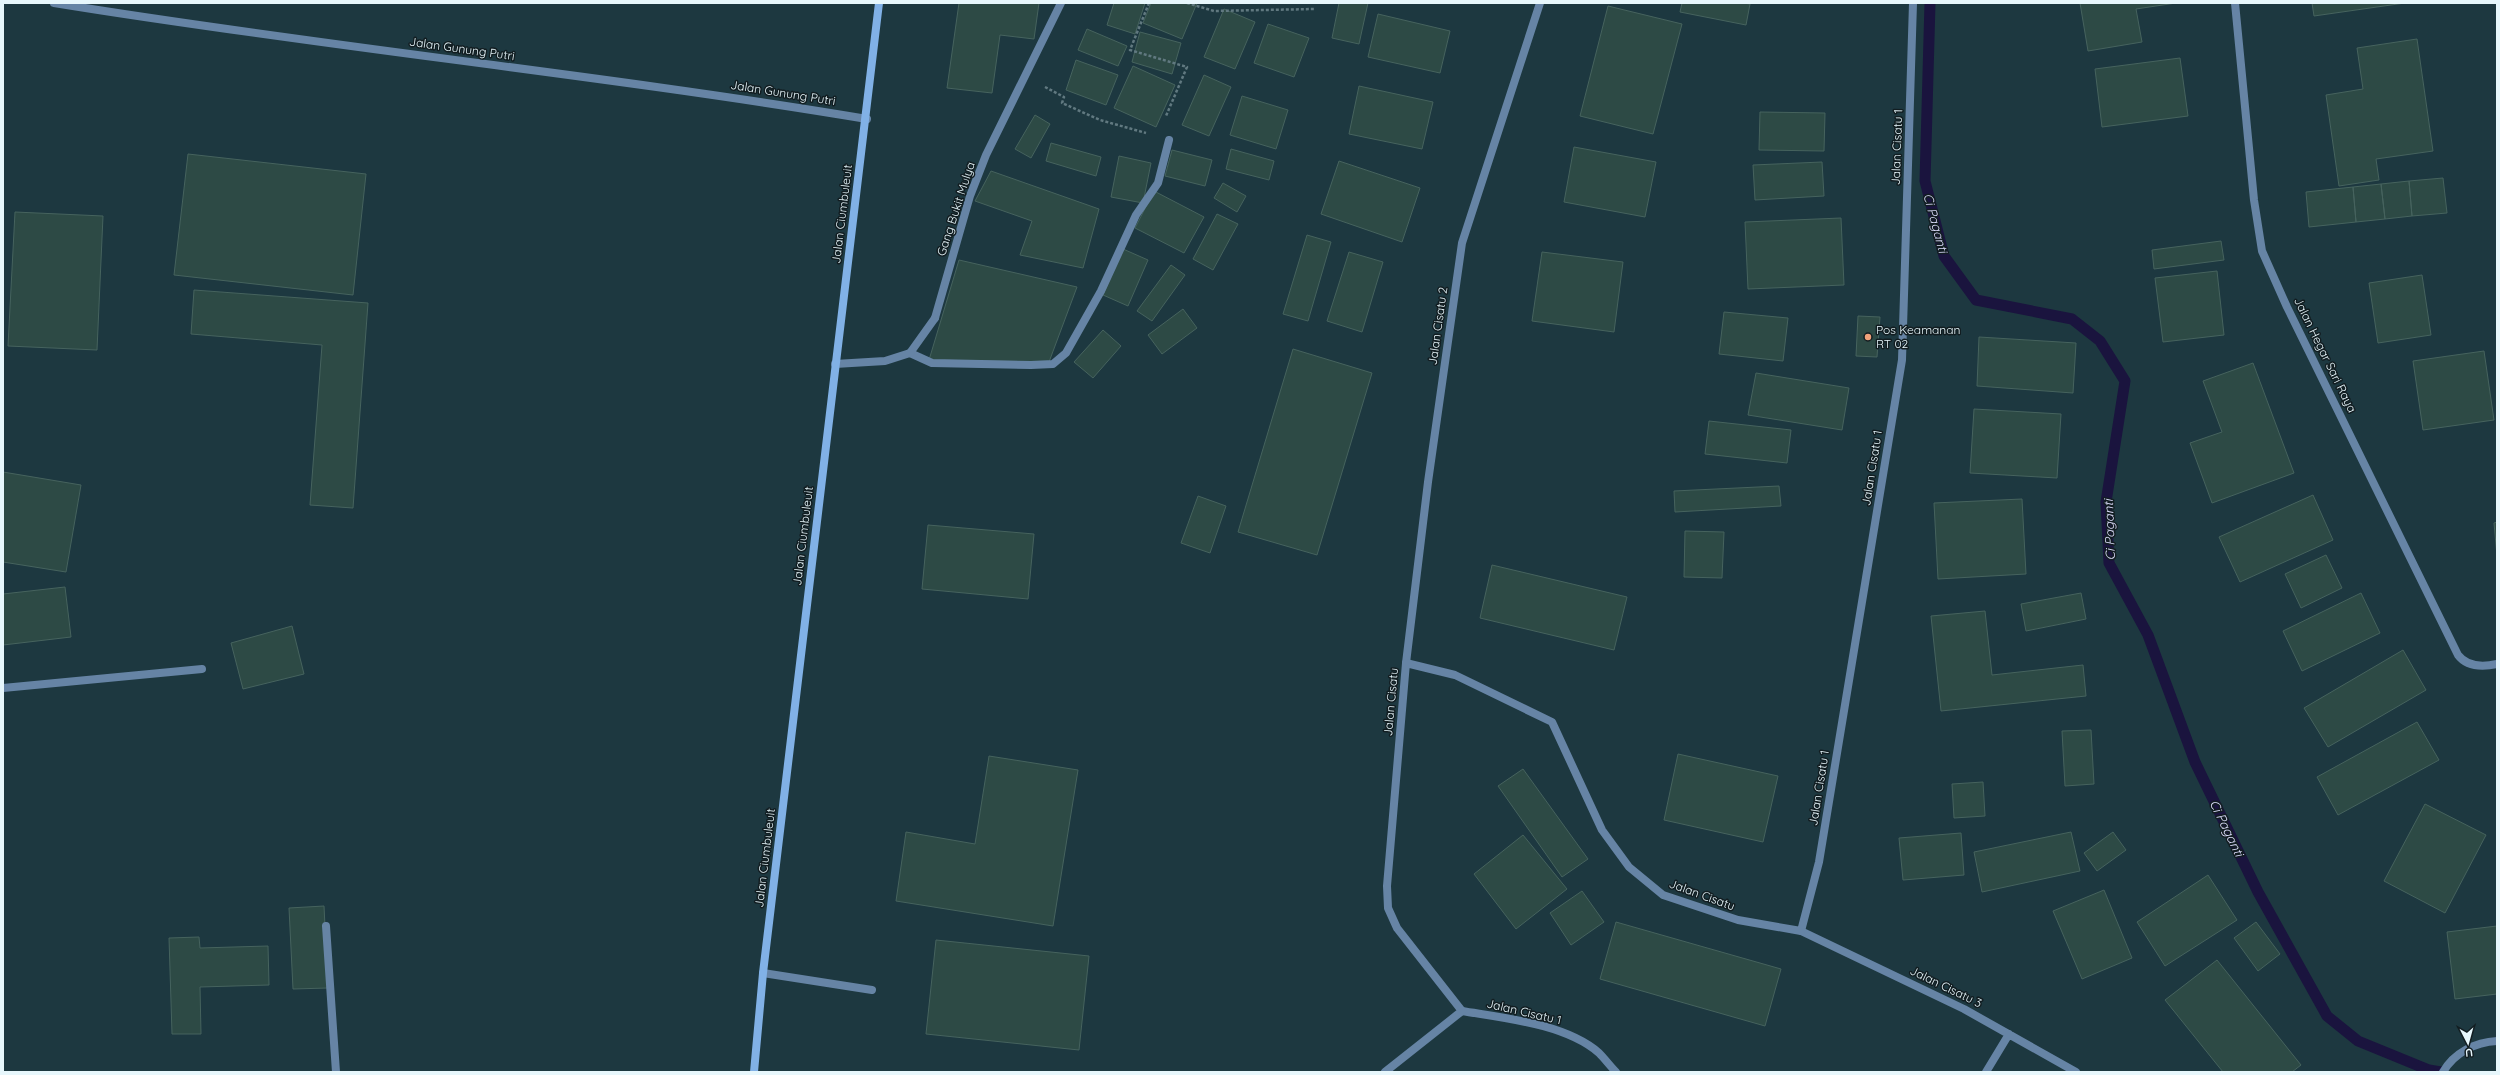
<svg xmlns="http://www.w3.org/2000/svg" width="2500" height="1075" viewBox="0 0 2500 1075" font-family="Quicksand,sans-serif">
	<rect width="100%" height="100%" fill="#1d3840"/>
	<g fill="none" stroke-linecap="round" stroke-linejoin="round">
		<path stroke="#1a143e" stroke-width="11" d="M1930 3 1925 181 1944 256 1976 300 2072 319 2100 341 2125 381 2106 502 2109 563 2148 635 2195 762 2258 892 2327 1016 2358 1041 2429 1070 2441 1072"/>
	</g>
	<path fill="#2d4a45" stroke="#46635e" d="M959 3H1039L1034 39 1000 35 992 93 947 88Z
		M1114 3H1145L1135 34 1107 25Z
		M1151 3H1197L1182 39 1143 23Z
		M1339 3H1368L1359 44 1332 38Z
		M1682 3H1743L1750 4 1746 25 1680 12Z
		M2080 3H2176L2136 9 2142 42 2088 51Z
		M2312 3H2405L2314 16Z
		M1608 6 1682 24 1653 134 1580 116Z
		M1224 9 1255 22 1235 69 1204 57Z
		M1378 14 1450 31 1440 73 1368 57Z
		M1268 24 1309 38 1294 77 1254 63Z
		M1087 29 1127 46 1118 66 1078 50Z
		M1140 32 1181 43 1172 74 1132 62Z
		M2417 39 2433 151 2376 159 2379 180 2339 186 2326 95 2363 89 2357 48Z
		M2180 58 2188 116 2102 127 2095 69Z
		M1076 60 1118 75 1106 105 1066 90Z
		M1133 66 1175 85 1156 127 1114 108Z
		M1204 75 1231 87 1209 136 1182 125Z
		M1359 86 1433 102 1422 149 1349 134Z
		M1242 96 1288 110 1276 149 1230 135Z
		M1760 112 1825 113 1824 151 1759 150Z
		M1035 115 1050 124 1031 158 1015 149Z
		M1051 143 1101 157 1096 176 1046 161Z
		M1574 147 1656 162 1645 217 1564 202Z
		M1231 149 1274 161 1269 180 1226 169Z
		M1172 150 1212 160 1205 186 1165 176Z
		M188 154 366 174 353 295 174 275Z
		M1119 156 1151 163 1143 203 1111 197Z
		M1339 161 1420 188 1402 242 1321 214Z
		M1822 162 1824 196 1755 200 1753 165Z
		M991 171 1099 209 1083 268 1020 255 1032 221 975 201Z
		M2443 178 2447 213 2412 216 2409 181Z
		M2409 181 2412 216 2385 219 2381 184Z
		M1223 183 1246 196 1237 212 1214 198Z
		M2381 184 2385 219 2356 222 2353 187Z
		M2353 187 2356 222 2309 227 2306 192Z
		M1154 191 1204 217 1184 253 1135 228Z
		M15 212 103 216 97 350 8 346Z
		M1217 214 1238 224 1213 270 1193 259Z
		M1841 218 1844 285 1748 289 1745 222Z
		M1307 235 1331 242 1308 321 1283 314Z
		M2221 241 2224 260 2154 269 2152 250Z
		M1123 249 1148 260 1128 306 1103 295Z
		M1349 252 1383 262 1362 332 1327 321Z
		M1542 252 1623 262 1614 332 1532 321Z
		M959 260 1077 287 1049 362 929 360Z
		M1171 265 1185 275 1152 321 1137 311Z
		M2217 271 2224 335 2163 342 2155 278Z
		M2422 275 2431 335 2378 343 2369 283Z
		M194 290 368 303 353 508 310 505 322 345 191 334Z
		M1183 309 1197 328 1162 354 1148 335Z
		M1724 312 1788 318 1783 361 1719 354Z
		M1858 316 1880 317 1877 357 1856 356Z
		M1103 330 1121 346 1093 378 1074 362Z
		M1979 337 2076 343 2073 393 1977 386Z
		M1293 349 1372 373 1317 555 1238 532Z
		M2484 351 2494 420 2423 430 2413 361Z
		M2253 363 2294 473 2212 503 2190 443 2222 432 2203 381Z
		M1756 373 1849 388 1842 430 1748 415Z
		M1974 409 2061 414 2057 478 1970 473Z
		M1709 421 1791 430 1787 463 1705 454Z
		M3 472 81 485 66 572 3 562Z
		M1779 486 1781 506 1675 512 1674 491Z
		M2313 495 2333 540 2240 582 2219 537Z
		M1198 496 1226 506 1210 553 1181 543Z
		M2022 499 2026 574 1938 579 1934 503Z
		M2497 522V556L2494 523Z
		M928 525 1034 534 1028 599 922 589Z
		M1685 531 1724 532 1722 578 1684 577Z
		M2326 555 2342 588 2301 608 2285 574Z
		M1492 565 1627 597 1614 650 1480 618Z
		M65 587 71 637 3 645V594Z
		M2081 593 2086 619 2026 631 2021 604Z
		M2361 593 2380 633 2302 671 2283 631Z
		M1985 611 1992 675 2083 665 2086 696 1941 711 1931 616Z
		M292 626 304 674 243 689 231 643Z
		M2403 650 2426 690 2328 747 2304 708Z
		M2417 722 2439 760 2338 815 2317 777Z
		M2091 730 2094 784 2065 786 2062 731Z
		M1678 754 1778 776 1763 842 1664 820Z
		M989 756 1078 770 1053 926 896 901 906 832 975 844Z
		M1523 769 1588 859 1562 877 1498 786Z
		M1983 782 1985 816 1954 818 1952 784Z
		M2425 804 2486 835 2445 913 2384 881Z
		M2071 832 2080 871 1982 892 1974 852Z
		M2113 832 2126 850 2097 871 2084 853Z
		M1961 833 1964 875 1903 880 1899 838Z
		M1523 835 1567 889 1516 929 1474 874Z
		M2208 875 2237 920 2165 966 2137 922Z
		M2104 890 2132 958 2082 979 2053 911Z
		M1582 891 1604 922 1571 945 1550 913Z
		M324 906 328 988 293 989 289 908Z
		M1616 922 1781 969 1765 1026 1600 979Z
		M2256 922 2280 954 2258 971 2234 938Z
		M2497 926V994L2455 999 2447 932Z
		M199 937 200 948 268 946 269 985 200 987 201 1034H172L169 938Z
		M936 940 1089 956 1079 1050 926 1034Z
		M2217 960 2301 1065 2292 1072H2223L2165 1000Z"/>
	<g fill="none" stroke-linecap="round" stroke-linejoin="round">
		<path stroke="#617980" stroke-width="2.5" stroke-dasharray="3 2" stroke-linecap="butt" d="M1149 3 1130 50 1187 67 1166 116
			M1187 3 1214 11 1315 9
			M1045 87 1064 97 1062 103 1100 120 1146 133"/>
		<path stroke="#6684a5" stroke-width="8" d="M935 318 970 196 986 155 1061 3
			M910 353 932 363 1031 365 1053 364 1066 353 1101 291 1136 215 1158 183 1169 140
			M326 926 336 1072"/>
		<path stroke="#6684a5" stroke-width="8" d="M54 3C324 47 597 74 867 119
			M2235 3 2254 200 2262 251 2287 307 2458 655C2467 667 2483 667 2497 664
			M835 364 885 361 910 353 935 318
			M1406 663 1428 482 1462 243 1540 3
			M3 688 202 669
			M1801 931 1964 1009 2076 1072
			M763 973 872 990
			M1462 1011C1504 1018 1566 1024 1599 1053 1605 1059 1610 1066 1616 1072
			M1986 1072 2009 1034
			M2443 1072C2454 1053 2475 1042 2497 1041"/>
		<path stroke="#6684a5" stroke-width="8" d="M1385 1072 1462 1011 1397 928 1388 908 1387 886 1406 663 1455 675 1552 722 1602 830 1629 867 1663 895 1738 920 1801 931 1819 862 1902 360 1913 3"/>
		<path stroke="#81b1e6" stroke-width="8" d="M754 1072 763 973 879 3"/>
	</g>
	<circle fill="#f0a27a" stroke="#121d21" stroke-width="1.5" cx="1868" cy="337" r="4"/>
	<g text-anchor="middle" stroke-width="3" stroke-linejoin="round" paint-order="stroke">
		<g font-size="12" fill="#e7f7fc" stroke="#121d21">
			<text transform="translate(462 49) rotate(8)" y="4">Jalan Gunung Putri</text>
			<text transform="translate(783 93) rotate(9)" y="4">Jalan Gunung Putri</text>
			<text transform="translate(1897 147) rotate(-88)" y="4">Jalan Cisatu 1</text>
			<text transform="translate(956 209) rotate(-72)" y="4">Gang Bukit Mulya</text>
			<text transform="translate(842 214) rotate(-83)" y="4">Jalan Ciumbuleuit</text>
			<text transform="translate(1438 326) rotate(-82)" y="4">Jalan Cisatu 2</text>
			<text transform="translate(2325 355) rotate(64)" y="4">Jalan Hegar Sari Raya</text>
			<text transform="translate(1872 468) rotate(-81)" y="4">Jalan Cisatu 1</text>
			<text transform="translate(803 536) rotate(-83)" y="4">Jalan Ciumbuleuit</text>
			<text transform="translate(1391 702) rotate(-85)" y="4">Jalan Cisatu</text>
			<text transform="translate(1819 788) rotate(-81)" y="4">Jalan Cisatu 1</text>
			<text transform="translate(765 858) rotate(-83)" y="4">Jalan Ciumbuleuit</text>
			<text transform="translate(1702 895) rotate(20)" y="4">Jalan Cisatu</text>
			<text transform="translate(1946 987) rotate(26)" y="4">Jalan Cisatu 3</text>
			<text transform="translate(1524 1012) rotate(13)" y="4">Jalan Cisatu 1</text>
		</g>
		<g font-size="12" fill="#e7f7fc" stroke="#121d21" text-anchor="start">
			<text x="1876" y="334">Pos Keamanan<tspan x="1876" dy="14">RT 02</tspan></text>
		</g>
		<g font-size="13" font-style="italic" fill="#ddddfd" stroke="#121d21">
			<text transform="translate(1936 223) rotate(75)" y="5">Ci Paganti</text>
			<text transform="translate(2109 530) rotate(-92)" y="5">Ci Paganti</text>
			<text transform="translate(2227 828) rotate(64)" y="5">Ci Paganti</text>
		</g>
	</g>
	<rect width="2500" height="1075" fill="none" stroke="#e7f7fc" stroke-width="8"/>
	<g transform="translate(2468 1043) rotate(174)" stroke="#121d21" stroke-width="3" paint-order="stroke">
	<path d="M0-3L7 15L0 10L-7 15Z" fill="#e7f7fc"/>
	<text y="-6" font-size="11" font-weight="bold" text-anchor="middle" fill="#e7f7fc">U</text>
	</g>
</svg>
